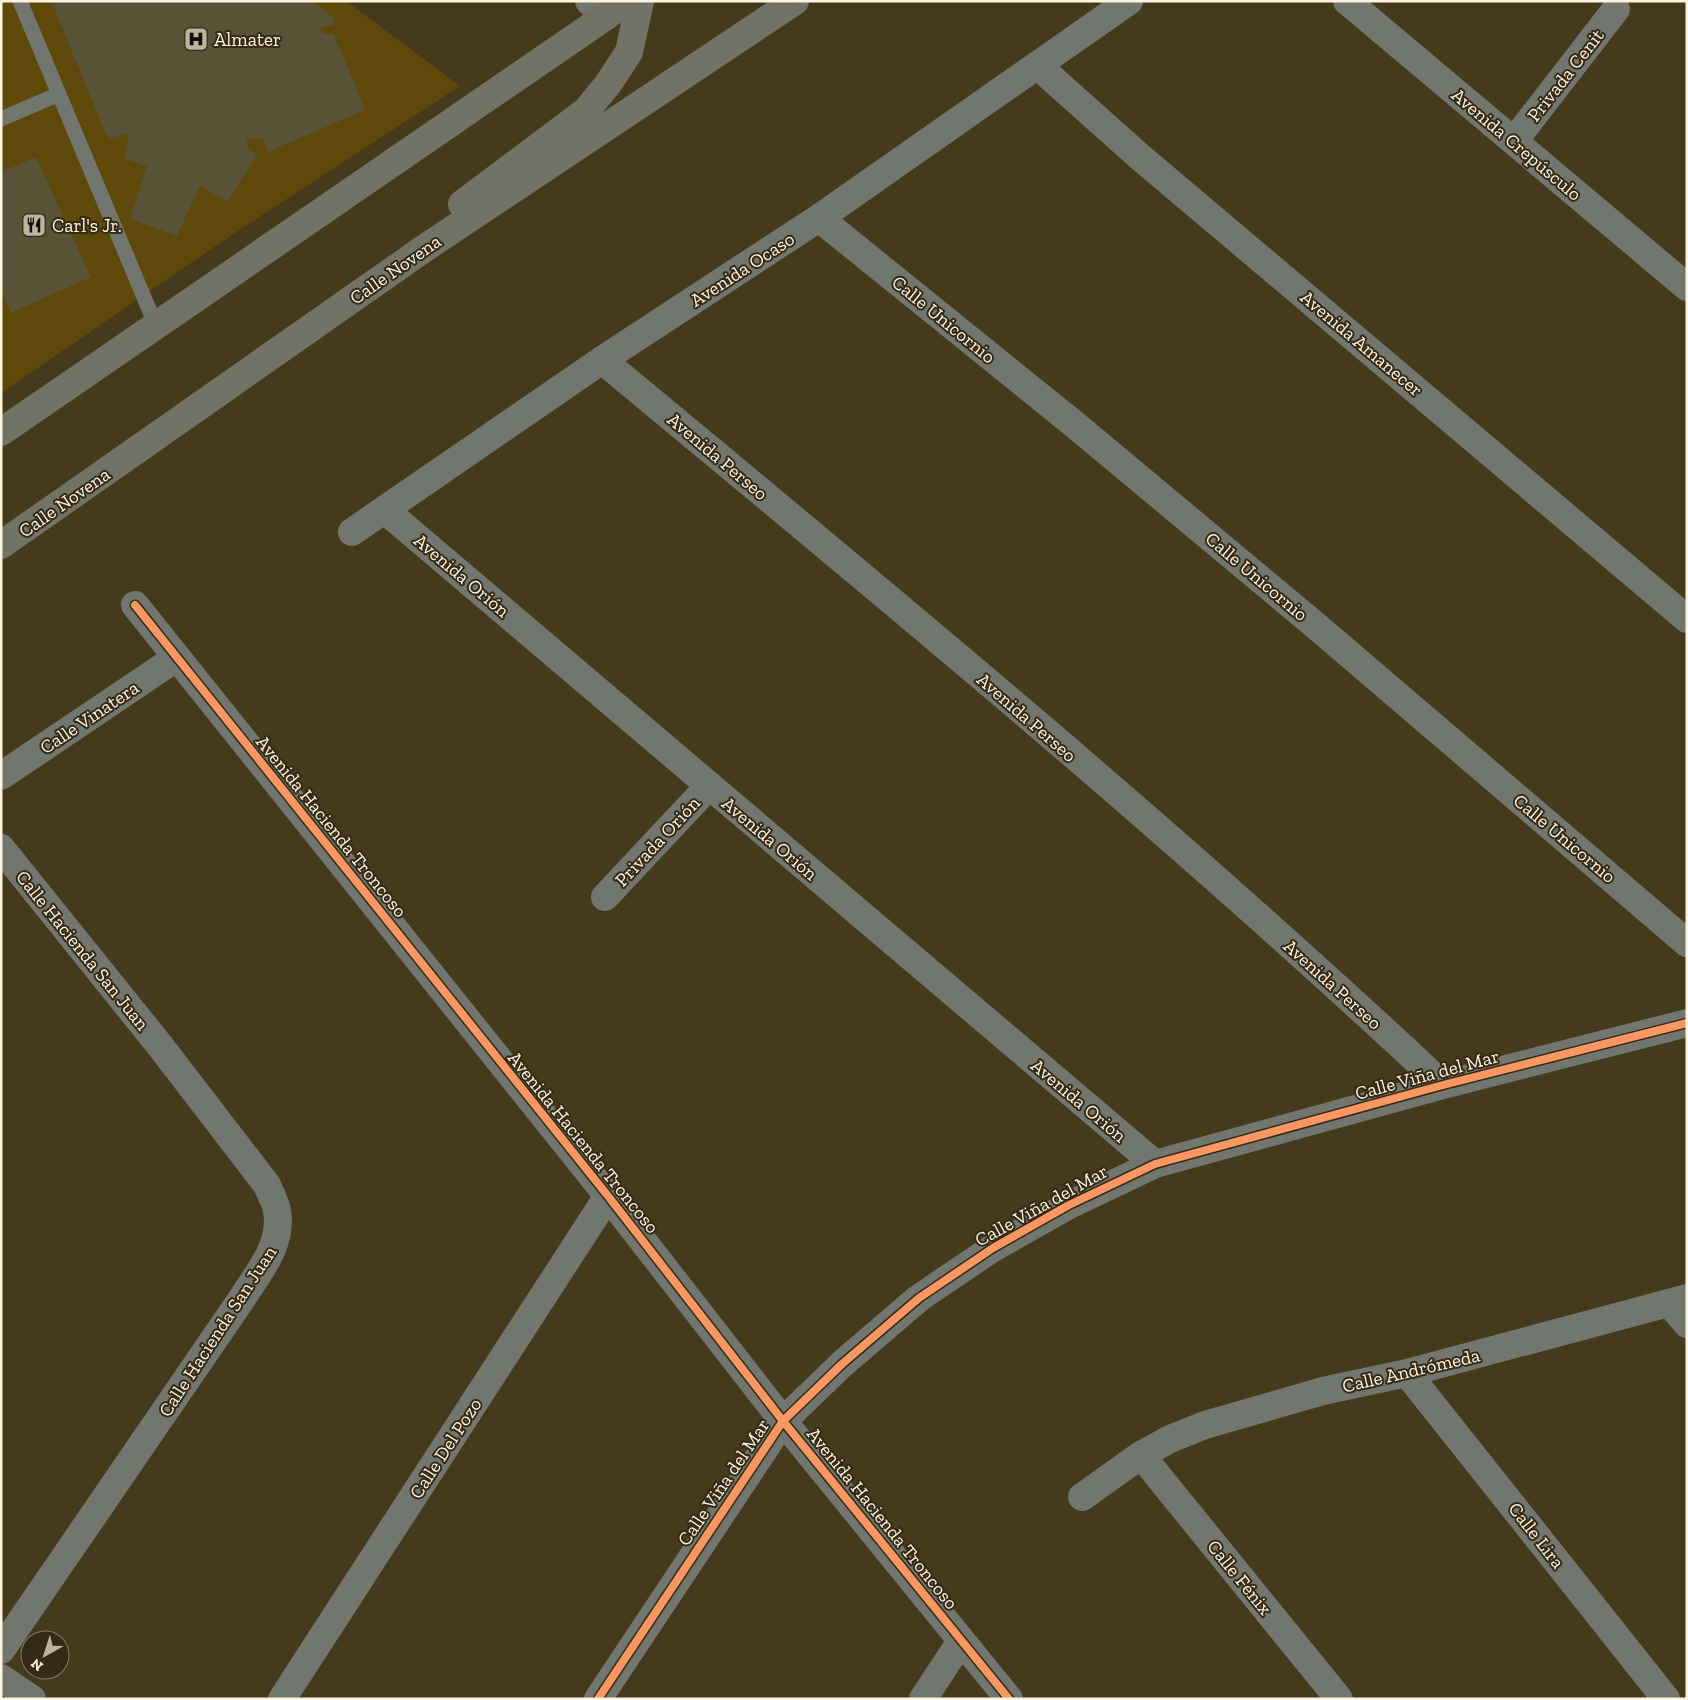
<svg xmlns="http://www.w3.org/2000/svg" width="1688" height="1700" viewBox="0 0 1688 1700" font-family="'Zilla Slab',serif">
	<rect width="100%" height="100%" fill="#463a1d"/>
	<path fill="#5e480a" d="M1 1H346L460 86 242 228 1 393Z"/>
	<path fill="#585236" d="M51 1H312L334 18V25L320 28 323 34H334L365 110 268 152 263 138 247 139V147L257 154 228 202 200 186 177 236 130 219 147 166 125 159 129 133 108 139Z
		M36 157 91 277 11 313 1 291V172Z"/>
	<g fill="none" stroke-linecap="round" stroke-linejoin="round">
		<path stroke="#71766e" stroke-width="15" d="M20 1 156 326
			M1 119 59 94"/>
		<path stroke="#71766e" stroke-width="28" d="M589 1 606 16
			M1347 1 1687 287
			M1038 66 1140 157 1687 619
			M1514 141 1616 9
			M819 218 1074 424 1315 625 1687 943
			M602 360C887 596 1173 832 1443 1085
			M386 511 1155 1164
			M352 532 602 360 819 218 1129 1
			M135 605 608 1196 783 1421 1009 1699
			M1 776 176 658
			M1 848 161 1047 267 1185C270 1193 276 1203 277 1211 283 1245 258 1273 241 1300L1 1650
			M605 897 709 786
			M1670 1304 1687 1324
			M1407 1373 1666 1699
			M1141 1455 1339 1699
			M1082 1497 1141 1455 1170 1439 1205 1425 1323 1391 1407 1373 1687 1298
			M282 1699 608 1196
			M598 1699 783 1421 842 1364 919 1298 993 1248 1069 1205 1155 1164 1443 1085 1687 1023
			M923 1699 961 1641"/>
		<path stroke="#71766e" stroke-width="28" d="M1 1678 32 1699"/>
		<path stroke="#717366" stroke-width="28" d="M462 204 586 111 608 84 629 52 640 1
			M1 432 628 1
			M1 545 422 250 795 1"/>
		<g stroke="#342a15" stroke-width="11">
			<path id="cycleway" d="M135 605 608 1196 783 1421 1009 1699
				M598 1699 783 1421 842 1364 919 1298 993 1248 1069 1205 1155 1164 1443 1085 1687 1023"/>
		</g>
		<use href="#cycleway" stroke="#f99763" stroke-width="8"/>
	</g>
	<defs>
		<g id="hospital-square" transform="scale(1.25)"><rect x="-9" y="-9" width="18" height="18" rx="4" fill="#beb39b" stroke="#342a15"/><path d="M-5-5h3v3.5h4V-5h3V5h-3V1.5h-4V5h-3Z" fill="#111"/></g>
		<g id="restaurant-square" transform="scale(1.25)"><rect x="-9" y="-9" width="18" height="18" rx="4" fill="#beb39b" stroke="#342a15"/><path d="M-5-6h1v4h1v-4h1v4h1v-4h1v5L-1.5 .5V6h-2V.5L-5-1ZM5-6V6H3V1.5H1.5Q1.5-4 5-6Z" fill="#111"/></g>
	</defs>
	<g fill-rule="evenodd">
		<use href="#hospital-square" x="196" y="39"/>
		<use href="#restaurant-square" x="34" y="225"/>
	</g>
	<g text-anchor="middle" stroke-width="4" stroke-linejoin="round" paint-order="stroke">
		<g font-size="19" fill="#fef4df" stroke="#342a15" text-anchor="start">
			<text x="214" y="46">Almater</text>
			<text x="52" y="232">Carl's Jr.</text>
		</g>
		<g font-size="19" fill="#fef4df" stroke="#342a15">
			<text transform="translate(1565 75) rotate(-52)" y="7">Privada Cenit</text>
			<text transform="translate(1517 144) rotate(40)" y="7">Avenida Crepúsculo</text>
			<text transform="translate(395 269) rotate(-35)" y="7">Calle Novena</text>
			<text transform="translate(742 269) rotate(-33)" y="7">Avenida Ocaso</text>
			<text transform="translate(944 319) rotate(39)" y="7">Calle Unicornio</text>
			<text transform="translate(1362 343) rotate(40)" y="7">Avenida Amanecer</text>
			<text transform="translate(718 456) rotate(40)" y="7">Avenida Perseo</text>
			<text transform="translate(64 502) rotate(-35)" y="7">Calle Novena</text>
			<text transform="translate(462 575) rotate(40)" y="7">Avenida Orión</text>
			<text transform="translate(1257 576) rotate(40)" y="7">Calle Unicornio</text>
			<text transform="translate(89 717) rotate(-34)" y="7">Calle Vinatera</text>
			<text transform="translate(1027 717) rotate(41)" y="7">Avenida Perseo</text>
			<text transform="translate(332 826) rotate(51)" y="7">Avenida Hacienda Troncoso</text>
			<text transform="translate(770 838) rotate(40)" y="7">Avenida Orión</text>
			<text transform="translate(1565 838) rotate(40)" y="7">Calle Unicornio</text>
			<text transform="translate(657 841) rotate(-47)" y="7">Privada Orión</text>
			<text transform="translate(83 950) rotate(51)" y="7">Calle Hacienda San Juan</text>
			<text transform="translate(1333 984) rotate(42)" y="7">Avenida Perseo</text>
			<text transform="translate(1427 1074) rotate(-15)" y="7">Calle Viña del Mar</text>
			<text transform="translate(1079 1100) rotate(40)" y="7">Avenida Orión</text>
			<text transform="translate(584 1142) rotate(51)" y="7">Avenida Hacienda Troncoso</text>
			<text transform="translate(1041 1205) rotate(-29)" y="7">Calle Viña del Mar</text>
			<text transform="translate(217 1331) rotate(-57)" y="7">Calle Hacienda San Juan</text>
			<text transform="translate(1411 1370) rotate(-13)" y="7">Calle Andrómeda</text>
			<text transform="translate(445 1448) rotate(-57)" y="7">Calle Del Pozo</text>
			<text transform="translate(723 1482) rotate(-56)" y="7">Calle Viña del Mar</text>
			<text transform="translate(883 1518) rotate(51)" y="7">Avenida Hacienda Troncoso</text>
			<text transform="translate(1537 1535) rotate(52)" y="7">Calle Lira</text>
			<text transform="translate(1240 1577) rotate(51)" y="7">Calle Fénix</text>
		</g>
	</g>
	<rect width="1688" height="1700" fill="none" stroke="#fef4df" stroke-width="5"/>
	<g transform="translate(45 1655) rotate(219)"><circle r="24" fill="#342a15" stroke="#857b66"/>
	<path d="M0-4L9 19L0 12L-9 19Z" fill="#beb39b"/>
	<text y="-8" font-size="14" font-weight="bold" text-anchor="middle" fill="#fef4df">N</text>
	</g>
</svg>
